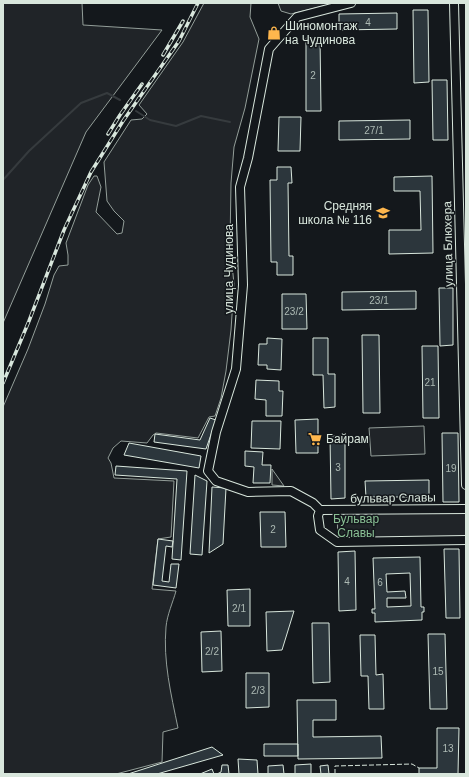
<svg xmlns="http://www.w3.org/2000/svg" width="469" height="777" viewBox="0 0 469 777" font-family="Arial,sans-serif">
	<rect width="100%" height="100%" fill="#14181c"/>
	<path fill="#202428" stroke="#939e99" d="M3 3H82L83 25 162 30 86 132 3 323Z
		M204 3H251L250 17 259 39 245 108 234 147 231 183 230 244 234 284 231 330 226 371 221 398 215 416 209 417 198 438 156 433 153 435 147 443 121 441 113 448 108 458 111 463 114 478 174 481 171 537 158 539 152 589 176 591C173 602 167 615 166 627 163 661 171 694 178 728L163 732 162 762 116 774H3V407L28 349 45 304 54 275 59 266 68 265V255L66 243 88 185 94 176H97L101 187 96 212 117 234 122 233 124 221 114 211 107 201 104 162 131 120 142 119 147 114 139 105 183 42Z
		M278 3H335L291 14 281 11Z
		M424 426 425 454 371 456 369 428Z
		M272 469 284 486 272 485Z
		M466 510V538L338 541 337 513Z"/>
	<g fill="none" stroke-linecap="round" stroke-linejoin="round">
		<path stroke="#363b3e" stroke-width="2" d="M136 111 150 120 176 126 201 116 230 122
			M3 180 29 151 81 103 107 93 120 100"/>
	</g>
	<path fill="#2c363c" stroke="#d8e6dc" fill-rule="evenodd" d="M413 10H428L429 82 414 83Z
		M397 13V29L339 30V14Z
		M306 38H320L321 111H306Z
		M432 80H447L448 140H433Z
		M279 117H301L300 151H278Z
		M410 120V139L339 140V121Z
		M277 167H291L292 183H288L289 256H293V275H277V262H271L270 180H277Z
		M432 176 433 253 389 254V230H421L420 191H394V177Z
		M439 288H453V345L440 346Z
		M416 291V309L342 310V292Z
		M282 294H306L307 329H282Z
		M362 335H379L380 413H363Z
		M267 338 282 339 281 370 267 369V365H258L259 344H267Z
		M313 338H328V374H335V407L324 408 323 375H313Z
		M422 346H438L439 418H423Z
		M256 380 279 381V391H283L282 416H266V400L255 399Z
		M210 418 216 420 206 449 154 442 155 434 200 440Z
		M318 419V453H296L295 420Z
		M252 421H281L280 449 251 448Z
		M442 433H458L459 502H443Z
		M330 436H345V498L331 499Z
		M129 443 201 456 199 468 124 455Z
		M245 451 263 452 262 465H271L270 483H253L254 467 245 466Z
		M116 466 187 471 181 560 172 559 177 479 115 475Z
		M195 475 207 481 202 555 190 554Z
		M429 480V497H366L365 481Z
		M212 487 226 488 223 544 209 553Z
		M260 512H285L286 547H261Z
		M158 539 173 541 172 547 166 546 162 581 169 582 171 564H179L176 588 153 585Z
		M444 549H459L460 618H446Z
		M355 551 356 610 339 611 338 552Z
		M420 557 421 607H424V612H422V620L375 622V613H372V609H375L373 558ZM410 573 411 606 387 607V598H406L405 591 387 592 386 574Z
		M250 589V626H228L227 590Z
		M294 611 282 650 267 651 266 612Z
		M312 623H329L330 682 313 683Z
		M221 631 222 671 202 672 201 632Z
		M428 634H445L447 709H430Z
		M360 635H375L376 675 383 674 384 709H369L368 676H361Z
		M246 673H269V707L246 708Z
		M297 700H336V720H313V737L381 736 382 758 298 759Z
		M437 728H459L458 774H419V768H437Z
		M264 744H298V756H264Z
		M212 747 223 755 157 774H128Z
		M238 759 257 760 258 774H239Z
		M311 764V774H295V765Z
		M222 765H228L229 774H217L221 772Z
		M283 765 284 774H268V766Z
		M328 765 329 774H321L320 766Z
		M212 769 214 774H200Z"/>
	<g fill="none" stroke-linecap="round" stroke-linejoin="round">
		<g stroke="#d8e6dc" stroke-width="10">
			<path id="minor" d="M454 3 466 485
				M320 510 313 503 291 491 248 492 216 481 208 471 216 432 236 369 243 285 240 187 248 158 269 49 297 17 351 3
				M320 510 318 516 320 530 337 542 466 540
				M320 510 466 509"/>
		</g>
		<use href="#minor" stroke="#14181c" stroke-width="8"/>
		<g stroke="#d8e6dc" stroke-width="3.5">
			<path id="rail" d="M163 55 183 21
				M108 134 120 115 142 84
				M3 383 29 321 64 230 91 172 123 121 179 41 198 3"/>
		</g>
		<use href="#rail" stroke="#14181c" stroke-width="2" stroke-dasharray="6" stroke-linecap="butt"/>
		<path stroke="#d8e6dc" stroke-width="1" stroke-dasharray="5 2" stroke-linecap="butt" d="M335 774V766L412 764 419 768"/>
	</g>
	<defs>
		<g id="shop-bare" transform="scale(1.08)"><path d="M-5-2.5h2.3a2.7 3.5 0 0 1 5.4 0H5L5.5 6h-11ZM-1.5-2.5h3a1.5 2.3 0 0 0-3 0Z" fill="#ffb74d" stroke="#14181c" stroke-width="2.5" paint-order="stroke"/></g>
		<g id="school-bare" transform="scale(1.08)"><path d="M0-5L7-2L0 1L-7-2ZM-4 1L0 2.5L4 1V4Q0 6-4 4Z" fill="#ffb74d" stroke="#14181c" stroke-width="2.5" paint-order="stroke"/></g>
		<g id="supermarket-bare" transform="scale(1.08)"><path d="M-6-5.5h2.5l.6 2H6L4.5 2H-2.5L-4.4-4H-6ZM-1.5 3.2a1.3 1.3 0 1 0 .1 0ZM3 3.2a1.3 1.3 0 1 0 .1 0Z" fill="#ffb74d" stroke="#14181c" stroke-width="2.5" paint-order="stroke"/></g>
	</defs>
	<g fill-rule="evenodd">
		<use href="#shop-bare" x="274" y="33"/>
		<use href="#school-bare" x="383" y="213"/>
		<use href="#supermarket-bare" x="315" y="439"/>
	</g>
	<g text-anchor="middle" stroke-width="3" stroke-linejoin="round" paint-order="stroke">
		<g font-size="10" fill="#adbab4">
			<text x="368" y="26">4</text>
			<text x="313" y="79">2</text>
			<text x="374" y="134">27/1</text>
			<text x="379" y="304">23/1</text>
			<text x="294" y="315">23/2</text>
			<text x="430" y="386">21</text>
			<text x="338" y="471">3</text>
			<text x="451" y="472">19</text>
			<text x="273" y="533">2</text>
			<text x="347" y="585">4</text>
			<text x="380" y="586">6</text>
			<text x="239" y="612">2/1</text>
			<text x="212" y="655">2/2</text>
			<text x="438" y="675">15</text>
			<text x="258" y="694">2/3</text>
			<text x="448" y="752">13</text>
		</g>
		<g font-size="12" fill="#d8e6dc" stroke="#14181c" text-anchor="start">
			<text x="285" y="30">Шиномонтаж<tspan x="285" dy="14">на Чудинова</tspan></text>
			<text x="372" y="210" text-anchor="end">Средняя<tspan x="372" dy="14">школа № 116</tspan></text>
			<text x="326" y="443">Байрам</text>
		</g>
		<g font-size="12" fill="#d8e6dc" stroke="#14181c">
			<text transform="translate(448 244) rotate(-91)" y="4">улица Блюхера</text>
			<text transform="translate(229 269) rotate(-90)" y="4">улица Чудинова</text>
			<text transform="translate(393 498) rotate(-1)" y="4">бульвар Славы</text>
		</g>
		<g font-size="12" fill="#8ac095" stroke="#14181c">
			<text x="356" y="523">Бульвар<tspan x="356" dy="14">Славы</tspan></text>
		</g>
	</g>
	<rect width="469" height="777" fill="none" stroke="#d8e6dc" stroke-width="8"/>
</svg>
